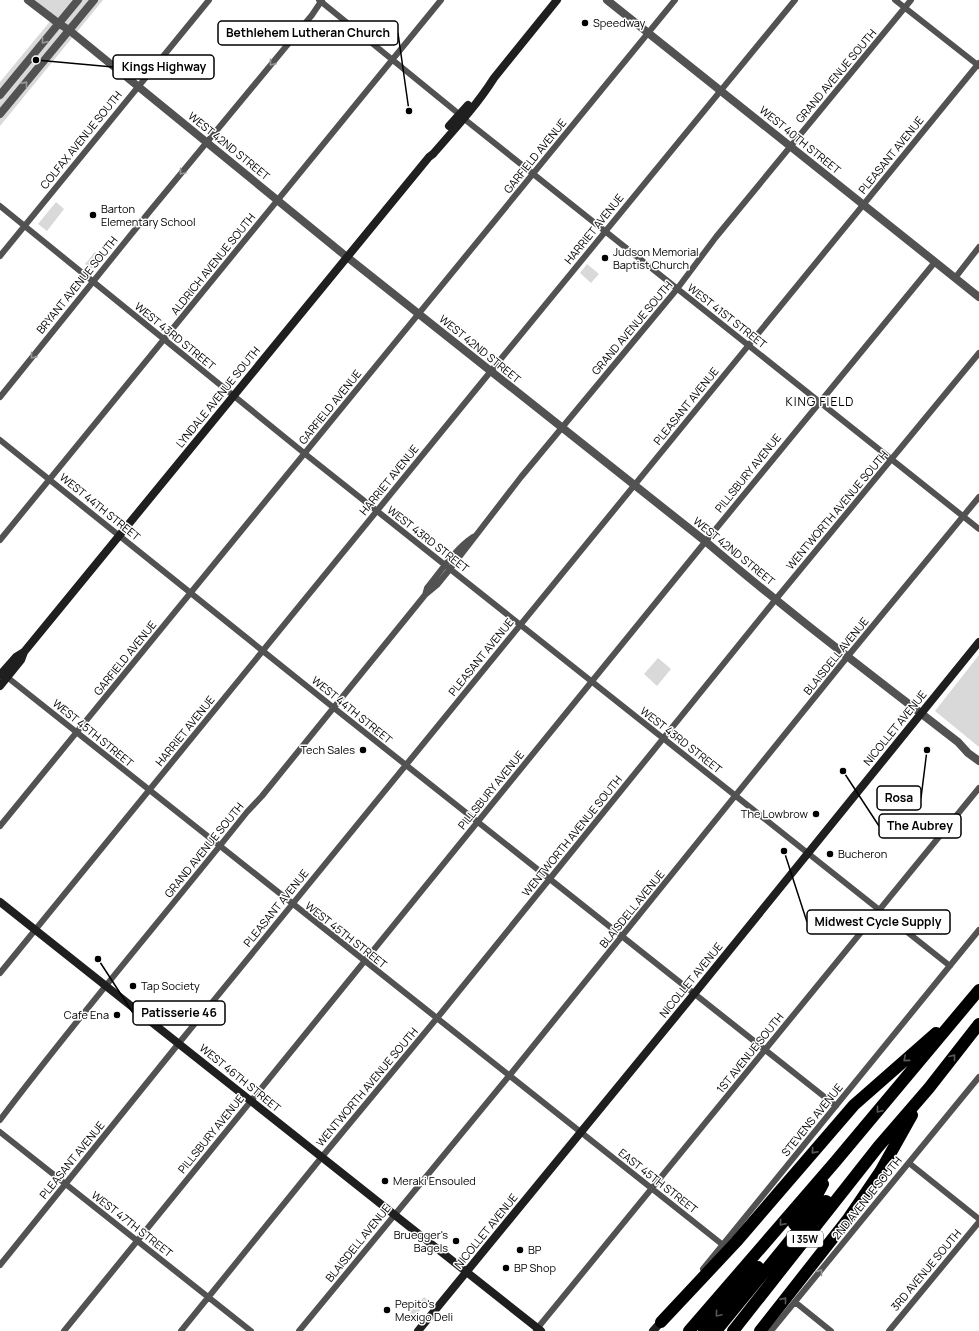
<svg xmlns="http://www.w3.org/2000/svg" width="979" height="1331" viewBox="0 0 979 1331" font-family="Manrope,sans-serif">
	<rect width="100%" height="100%" fill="#fff"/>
	<path fill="#d9d9d9" d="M35 0H103L0 126V82L52 19 56 18Z
		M56 202 64 209 47 231 38 224Z
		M95 252 101 258 92 269 85 264Z
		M587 264 599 274 591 283 580 273Z
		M979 655V747L935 711Z
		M658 658 671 669 657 686 644 674Z
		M424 1297 428 1300 414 1318 409 1314 420 1300H421Z"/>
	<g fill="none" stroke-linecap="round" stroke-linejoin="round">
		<path stroke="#525252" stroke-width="6" d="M319 0 459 114
			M895 0 979 66
			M463 118 979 529
			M0 206 309 457 950 966
			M0 256 209 0
			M955 278 979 247
			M0 397 150 211 312 15 322 0
			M0 440 334 708 836 1106
			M0 540 441 0
			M425 595 427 588C440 572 456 548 473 537
			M7 677 723 1245
			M0 826 675 0
			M0 973 491 371 795 0
			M0 1120C79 1015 165 915 247 812L262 796 425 595 437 585 450 569 521 477 677 289 716 237 911 0
			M0 1132 251 1331
			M909 1163 979 1219
			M0 1265 179 1043 979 63
			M703 1269 979 930
			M795 1302 831 1331
			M536 1330 979 788
			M64 1331 701 547 935 262
			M181 1331 321 1158 442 1012 776 599 979 353
			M299 1331 509 1076 848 656 979 497
			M771 1331 979 1077
			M889 1331 979 1222"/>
		<path stroke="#525252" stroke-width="8" d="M28 0 58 23 69 30 347 257 705 541C787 611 873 676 958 742L968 753 979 761
			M607 0 979 297
			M0 95 78 0
			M0 114 94 0"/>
		<path stroke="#1f1f1f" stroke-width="8" d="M449 126 468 105
			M0 675 16 657 24 652
			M0 686 21 660 24 652 429 157 433 154C454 130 477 105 494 78L557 0
			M0 902 541 1331
			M418 1331 694 994 979 642
			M653 1331 661 1322"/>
		<path stroke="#000" stroke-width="12" d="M794 1224 816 1197 823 1184
			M661 1322 736 1242 854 1105 936 1033
			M689 1331 835 1162 979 990
			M704 1331 758 1267
			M716 1331 796 1233 826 1201
			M733 1331 878 1147 929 1088 979 1024
			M760 1331 848 1219 880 1172 912 1115"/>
	</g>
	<defs><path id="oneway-chevron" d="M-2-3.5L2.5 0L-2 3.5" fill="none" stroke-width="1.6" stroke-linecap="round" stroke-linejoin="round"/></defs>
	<g stroke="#979797">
		<use href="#oneway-chevron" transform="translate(44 41) rotate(129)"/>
		<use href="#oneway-chevron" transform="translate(272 63) rotate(129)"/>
		<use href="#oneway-chevron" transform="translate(25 84) rotate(-51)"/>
		<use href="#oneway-chevron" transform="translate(182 172) rotate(130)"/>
		<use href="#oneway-chevron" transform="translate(33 356) rotate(129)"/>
		<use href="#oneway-chevron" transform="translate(820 1272) rotate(-51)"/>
	</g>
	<g stroke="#595959">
		<use href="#oneway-chevron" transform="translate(953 1057) rotate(-52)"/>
		<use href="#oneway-chevron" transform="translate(906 1059) rotate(139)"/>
		<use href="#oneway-chevron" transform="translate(879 1110) rotate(130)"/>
		<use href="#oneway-chevron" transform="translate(814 1151) rotate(131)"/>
		<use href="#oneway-chevron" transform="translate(782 1223) rotate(131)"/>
		<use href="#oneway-chevron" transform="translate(784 1300) rotate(-51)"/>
		<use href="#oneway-chevron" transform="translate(718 1314) rotate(130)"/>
	</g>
	<g fill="#000" stroke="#fff" stroke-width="1.5">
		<circle cx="585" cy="23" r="4"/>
		<circle cx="93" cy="215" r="4"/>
		<circle cx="605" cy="258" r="4"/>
		<circle cx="363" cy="750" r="4"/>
		<circle cx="816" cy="814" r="4"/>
		<circle cx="830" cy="854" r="4"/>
		<circle cx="133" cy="986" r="4"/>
		<circle cx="117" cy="1015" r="4"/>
		<circle cx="385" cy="1181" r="4"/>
		<circle cx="456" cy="1241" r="4"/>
		<circle cx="520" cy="1250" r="4"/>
		<circle cx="506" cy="1268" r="4"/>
		<circle cx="387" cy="1310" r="4"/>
	</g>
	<g text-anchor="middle" stroke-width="3" stroke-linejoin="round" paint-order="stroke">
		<rect fill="#fff" stroke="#4c4c4c" stroke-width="1" x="787" y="1231" width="36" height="16" rx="3"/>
		<g font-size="10" font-weight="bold" fill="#000">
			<text x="805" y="1243">I 35W</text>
		</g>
		<g font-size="11" fill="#000" stroke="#fff" text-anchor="start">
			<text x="593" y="27">Speedway</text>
			<text x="101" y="213">Barton<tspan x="101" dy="13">Elementary School</tspan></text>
			<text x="613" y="256">Judson Memorial<tspan x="613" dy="13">Baptist Church</tspan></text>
			<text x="355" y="754" text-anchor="end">Tech Sales</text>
			<text x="808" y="818" text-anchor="end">The Lowbrow</text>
			<text x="838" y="858">Bucheron</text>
			<text x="141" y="990">Tap Society</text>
			<text x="109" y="1019" text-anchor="end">Cafe Ena</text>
			<text x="393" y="1185">Meraki Ensouled</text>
			<text x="448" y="1239" text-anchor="end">Bruegger's<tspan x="448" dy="13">Bagels</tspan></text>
			<text x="528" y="1254">BP</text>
			<text x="514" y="1272">BP Shop</text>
			<text x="395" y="1308">Pepito's<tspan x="395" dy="13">Mexigo Deli</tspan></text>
		</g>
		<g font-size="11" fill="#000" stroke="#fff">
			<text transform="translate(836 76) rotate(-50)" y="4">GRAND AVENUE SOUTH</text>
			<text transform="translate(81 140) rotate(-51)" y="4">COLFAX AVENUE SOUTH</text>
			<text transform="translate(800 140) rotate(39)" y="4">WEST 40TH STREET</text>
			<text transform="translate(229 146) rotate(39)" y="4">WEST 42ND STREET</text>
			<text transform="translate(891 155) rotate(-51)" y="4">PLEASANT AVENUE</text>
			<text transform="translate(535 156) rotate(-51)" y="4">GARFIELD AVENUE</text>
			<text transform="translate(594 229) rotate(-51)" y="4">HARRIET AVENUE</text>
			<text transform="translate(213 264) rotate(-51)" y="4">ALDRICH AVENUE SOUTH</text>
			<text transform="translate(77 285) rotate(-51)" y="4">BRYANT AVENUE SOUTH</text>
			<text transform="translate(727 316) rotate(38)" y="4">WEST 41ST STREET</text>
			<text transform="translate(632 328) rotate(-50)" y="4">GRAND AVENUE SOUTH</text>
			<text transform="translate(175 336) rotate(39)" y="4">WEST 43RD STREET</text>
			<text transform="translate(480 349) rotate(39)" y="4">WEST 42ND STREET</text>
			<text transform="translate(218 397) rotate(-51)" y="4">LYNDALE AVENUE SOUTH</text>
			<text transform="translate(686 406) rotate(-51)" y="4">PLEASANT AVENUE</text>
			<text transform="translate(330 407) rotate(-51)" y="4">GARFIELD AVENUE</text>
			<text transform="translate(748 473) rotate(-51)" y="4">PILLSBURY AVENUE</text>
			<text transform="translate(389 480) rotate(-51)" y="4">HARRIET AVENUE</text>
			<text transform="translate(100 507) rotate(39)" y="4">WEST 44TH STREET</text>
			<text transform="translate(837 510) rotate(-50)" y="4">WENTWORTH AVENUE SOUTH</text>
			<text transform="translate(428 539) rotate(38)" y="4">WEST 43RD STREET</text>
			<text transform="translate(734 551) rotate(39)" y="4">WEST 42ND STREET</text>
			<text transform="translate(836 656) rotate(-51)" y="4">BLAISDELL AVENUE</text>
			<text transform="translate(481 657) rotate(-51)" y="4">PLEASANT AVENUE</text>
			<text transform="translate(125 658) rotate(-51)" y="4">GARFIELD AVENUE</text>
			<text transform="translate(352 710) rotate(39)" y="4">WEST 44TH STREET</text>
			<text transform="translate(895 728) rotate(-51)" y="4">NICOLLET AVENUE</text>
			<text transform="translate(185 731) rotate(-51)" y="4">HARRIET AVENUE</text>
			<text transform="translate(93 733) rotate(39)" y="4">WEST 45TH STREET</text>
			<text transform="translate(681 740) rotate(38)" y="4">WEST 43RD STREET</text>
			<text transform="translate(491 790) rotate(-51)" y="4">PILLSBURY AVENUE</text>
			<text transform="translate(572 836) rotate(-51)" y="4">WENTWORTH AVENUE SOUTH</text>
			<text transform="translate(204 850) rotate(-51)" y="4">GRAND AVENUE SOUTH</text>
			<text transform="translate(276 908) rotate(-51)" y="4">PLEASANT AVENUE</text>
			<text transform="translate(632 909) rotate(-51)" y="4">BLAISDELL AVENUE</text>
			<text transform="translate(346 935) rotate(38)" y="4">WEST 45TH STREET</text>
			<text transform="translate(691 980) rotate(-51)" y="4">NICOLLET AVENUE</text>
			<text transform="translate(750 1053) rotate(-51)" y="4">1ST AVENUE SOUTH</text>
			<text transform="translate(240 1078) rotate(39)" y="4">WEST 46TH STREET</text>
			<text transform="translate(367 1087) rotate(-50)" y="4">WENTWORTH AVENUE SOUTH</text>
			<text transform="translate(812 1120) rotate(-51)" y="4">STEVENS AVENUE</text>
			<text transform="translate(211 1134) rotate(-51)" y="4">PILLSBURY AVENUE</text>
			<text transform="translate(72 1160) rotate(-51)" y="4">PLEASANT AVENUE</text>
			<text transform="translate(658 1181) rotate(38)" y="4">EAST 45TH STREET</text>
			<text transform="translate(867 1198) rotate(-51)" y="4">2ND AVENUE SOUTH</text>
			<text transform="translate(132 1224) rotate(38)" y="4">WEST 47TH STREET</text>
			<text transform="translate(486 1231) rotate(-51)" y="4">NICOLLET AVENUE</text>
			<text transform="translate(358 1243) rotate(-51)" y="4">BLAISDELL AVENUE</text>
			<text transform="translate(926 1270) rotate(-50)" y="4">3RD AVENUE SOUTH</text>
		</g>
		<g font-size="12" letter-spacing="1" fill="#000" stroke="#fff">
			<text x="820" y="406">KING FIELD</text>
		</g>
	</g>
	<path fill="none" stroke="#000" stroke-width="1.5" d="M409 111L398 33M36 60L113 67M927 750L921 798M843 771L879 826M784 851L807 922M98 959L133 1013"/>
	<g fill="#000" stroke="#fff" stroke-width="1.5">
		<circle cx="409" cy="111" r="4"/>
		<circle cx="36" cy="60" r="4"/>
		<circle cx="927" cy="750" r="4"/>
		<circle cx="843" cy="771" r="4"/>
		<circle cx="784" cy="851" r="4"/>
		<circle cx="98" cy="959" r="4"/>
	</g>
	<g fill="#fff" stroke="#000" stroke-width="1.5">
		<rect x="218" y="21" width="180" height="24" rx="4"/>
		<rect x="113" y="55" width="101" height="24" rx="4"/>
		<rect x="877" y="786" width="44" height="24" rx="4"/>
		<rect x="879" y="814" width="82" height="24" rx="4"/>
		<rect x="807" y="910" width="143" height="24" rx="4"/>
		<rect x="133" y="1001" width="92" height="24" rx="4"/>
	</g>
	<g font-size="12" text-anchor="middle" font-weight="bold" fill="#000">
		<text x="308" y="37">Bethlehem Lutheran Church</text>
		<text x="164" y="71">Kings Highway</text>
		<text x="899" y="802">Rosa</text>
		<text x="920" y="830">The Aubrey</text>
		<text x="878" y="926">Midwest Cycle Supply</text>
		<text x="179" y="1017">Patisserie 46</text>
	</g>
</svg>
